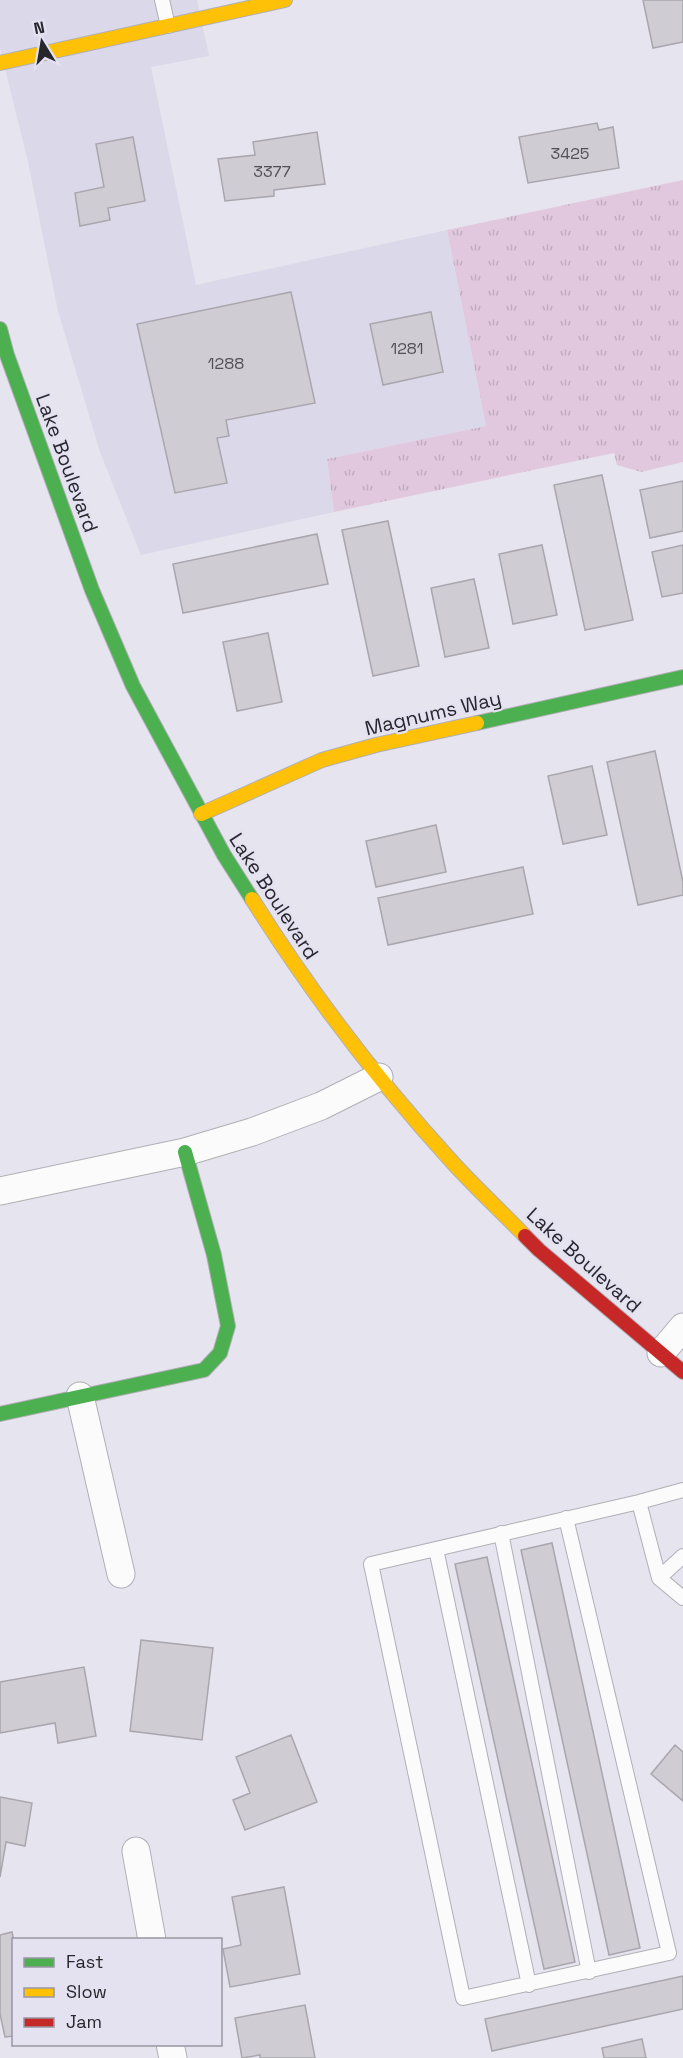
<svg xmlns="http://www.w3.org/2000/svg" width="683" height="2058" viewBox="0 0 683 2058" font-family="'Space Grotesk',sans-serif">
	<defs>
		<pattern id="grass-tufts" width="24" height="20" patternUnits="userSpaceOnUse" patternTransform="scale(1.5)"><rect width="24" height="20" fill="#e1c8de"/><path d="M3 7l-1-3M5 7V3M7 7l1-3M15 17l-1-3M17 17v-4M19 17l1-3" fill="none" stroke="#c1acbf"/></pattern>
	</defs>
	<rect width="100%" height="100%" fill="#e6e4ee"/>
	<path fill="#dbd8e9" d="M0 0H197L209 56 151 67 196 285 447 230 486 426 327 459 334 512 141 555 100 452 58 311 28 162 0 48Z"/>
	<path fill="url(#grass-tufts)" d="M683 180V462L641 472 617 465 614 453 334 512 327 459 486 426 447 230Z"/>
	<path fill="#cfccd3" stroke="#a9a6ae" stroke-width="1.5" d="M643 0H683V42L653 48Z
		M597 123 599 130 613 127 619 168 528 183 519 137Z
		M317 132 325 184 274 190V196L225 201 218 159 255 155 253 142Z
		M133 137 145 201 108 208 110 220 80 226 75 193 104 187 96 144Z
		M291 292 315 403 226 420 229 436 217 438 227 483 175 493 137 324Z
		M431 312 443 372 383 385 370 324Z
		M602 475 633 620 585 630 554 485Z
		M683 481V531L650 538 640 490Z
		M388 521 419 666 373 676 342 530Z
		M317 534 328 584 183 613 173 564Z
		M542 545 557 615 513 624 499 554Z
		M683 545V593L662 597 652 552Z
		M474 579 489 648 445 657 431 588Z
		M268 633 282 702 237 711 223 642Z
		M655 751 683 882V895L638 905 607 762Z
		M592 766 607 835 563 844 548 776Z
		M436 825 446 872 376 887 366 841Z
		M523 867 533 914 388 945 378 898Z
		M552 1543 640 1948 609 1955 521 1550Z
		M487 1557 575 1962 544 1969 455 1564Z
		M141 1640 213 1648 202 1740 130 1731Z
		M84 1667 96 1736 58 1743 55 1723 0 1733V1682Z
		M291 1735 317 1802 245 1830 233 1800 250 1793 236 1757Z
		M675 1745 683 1752V1801L651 1774Z
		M0 1797 32 1803 25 1846 6 1842 0 1877Z
		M284 1887 300 1974 230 1987 223 1949 241 1945 232 1897Z
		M12 1932 14 1941V2036L5 2037 0 2014V1935Z
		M683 1976V2009L492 2051 485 2019Z
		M305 2005 315 2058H260V2055L242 2058 235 2018Z
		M642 2039 646 2058H604L602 2048Z"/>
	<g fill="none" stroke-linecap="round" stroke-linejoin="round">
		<g stroke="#b0afb5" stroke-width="16">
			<path id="lane" d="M162 0 168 26
				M566 1518 669 1953 463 1998 371 1564C461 1543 550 1522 639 1502
				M501 1533 589 1972
				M436 1549 529 1985
				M683 1556 659 1578 683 1598
				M659 1578 639 1502 683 1490"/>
		</g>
		<g stroke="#b0afb5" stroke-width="29">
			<path id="street" d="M0 1191 185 1152 252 1132 321 1106 379 1077
				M661 1353 683 1327
				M80 1396 121 1574
				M136 1851 152 1940
				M170 2044 173 2058"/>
		</g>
		<g stroke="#b0afb5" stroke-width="16">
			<path id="fast" d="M0 329 7 355 92 590 133 686 224 855 252 899
				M477 723 683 677
				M0 1414 204 1370 220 1353 228 1326 214 1255 185 1152"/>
		</g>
		<g stroke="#b0afb5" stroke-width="16">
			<path id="slow" d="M0 63 285 0
				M201 814 322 760 376 745 477 723
				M252 899C311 993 379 1082 454 1164 477 1189 502 1212 525 1236"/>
		</g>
		<g stroke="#b0afb5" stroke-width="16">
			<path id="jam" d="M525 1236 539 1250 683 1372"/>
		</g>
		<use href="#lane" stroke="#fbfbfc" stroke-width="14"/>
		<use href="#street" stroke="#fbfbfc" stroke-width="27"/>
		<use href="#fast" stroke="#4caf50" stroke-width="14"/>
		<use href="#slow" stroke="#ffc107" stroke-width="14"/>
		<use href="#jam" stroke="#c62828" stroke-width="14"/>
	</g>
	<g text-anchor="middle" stroke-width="4.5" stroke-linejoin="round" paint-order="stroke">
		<g font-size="16" fill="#525056">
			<text x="570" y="159">3425</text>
			<text x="272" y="177">3377</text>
			<text x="407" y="354">1281</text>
			<text x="226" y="369">1288</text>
		</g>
		<g font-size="20" fill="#27262c" stroke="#e4e1f1">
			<text transform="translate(67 463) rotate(70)" y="7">Lake Boulevard</text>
			<text transform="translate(433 713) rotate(-13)" y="7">Magnums Way</text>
			<text transform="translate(274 896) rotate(57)" y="7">Lake Boulevard</text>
			<text transform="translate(584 1260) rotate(42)" y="7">Lake Boulevard</text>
		</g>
	</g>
	<rect x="12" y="1938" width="210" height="108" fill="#e4e1f1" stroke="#9896a2" stroke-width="1.5"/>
	<rect x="24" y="1958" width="30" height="9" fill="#4caf50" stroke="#9896a2" stroke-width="1.5"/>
	<text x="66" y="1968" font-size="18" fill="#27262c">Fast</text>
	<rect x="24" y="1988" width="30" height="9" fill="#ffc107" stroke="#9896a2" stroke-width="1.5"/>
	<text x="66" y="1998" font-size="18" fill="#27262c">Slow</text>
	<rect x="24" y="2018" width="30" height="9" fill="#c62828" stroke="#9896a2" stroke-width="1.5"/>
	<text x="66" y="2028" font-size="18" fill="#27262c">Jam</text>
	<g transform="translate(42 42) rotate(349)" stroke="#e4e1f1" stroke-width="4.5" paint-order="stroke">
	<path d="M0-4.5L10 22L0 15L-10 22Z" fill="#27262c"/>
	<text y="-9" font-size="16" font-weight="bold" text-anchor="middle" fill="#27262c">N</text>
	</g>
</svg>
